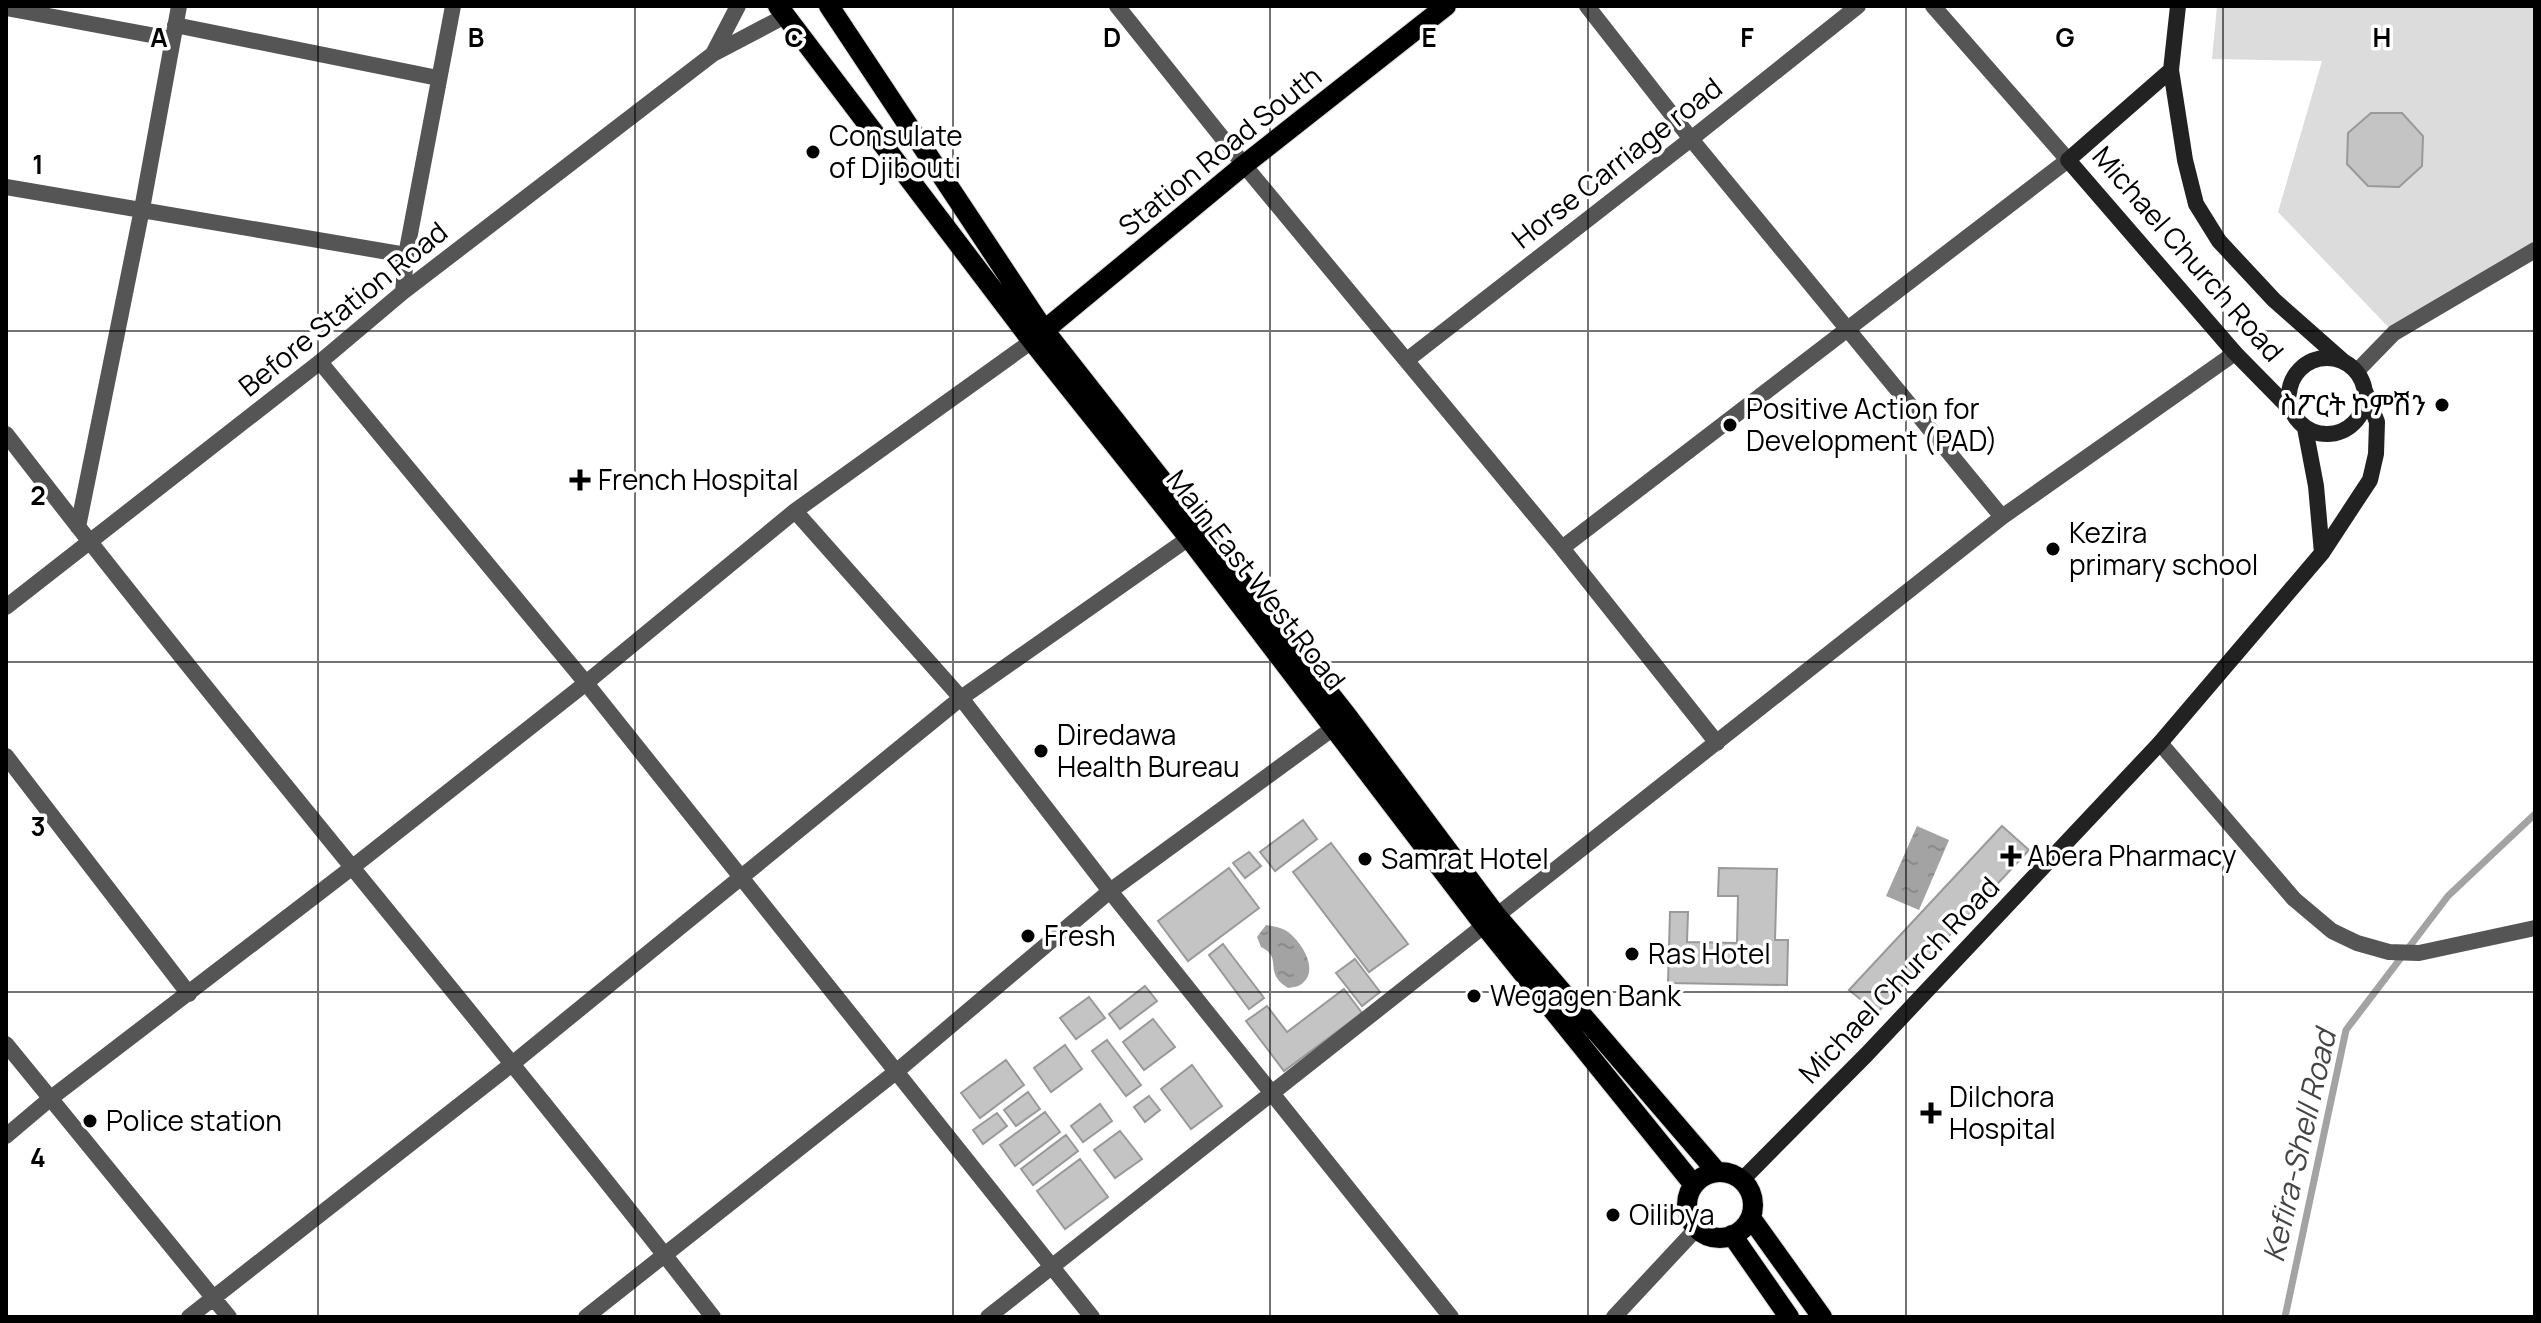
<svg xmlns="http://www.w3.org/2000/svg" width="2541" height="1323" viewBox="0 0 2541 1323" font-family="Manrope,'Noto Sans Ethiopic',sans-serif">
	<defs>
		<pattern id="water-ripples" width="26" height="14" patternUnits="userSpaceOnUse" patternTransform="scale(2)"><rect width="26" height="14" fill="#a3a3a3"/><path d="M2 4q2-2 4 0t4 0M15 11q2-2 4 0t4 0" fill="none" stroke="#8b8b8b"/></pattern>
	</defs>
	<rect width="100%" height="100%" fill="#fff"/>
	<path fill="#dcdcdc" d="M2217 6H2535V253L2394 333 2278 212 2322 61 2212 59Z"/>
	<path fill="url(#water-ripples)" d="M1917 826 1949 840 1919 910 1886 896Z
		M1266 925C1272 926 1279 927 1285 930 1300 939 1322 971 1300 985 1297 987 1292 987 1288 988 1262 972 1284 958 1261 947L1257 937Z"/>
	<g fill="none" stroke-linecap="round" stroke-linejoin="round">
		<path stroke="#a3a3a3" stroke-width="7" d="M2285 1317 2346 1030 2448 896 2535 814"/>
	</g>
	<path fill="#c4c4c4" stroke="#999" stroke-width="2" d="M2371 113H2402L2423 136 2422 166 2399 187 2368 186 2347 164 2348 133Z
		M1303 820 1317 839 1275 871 1260 852Z
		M2002 826 2029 850 1877 1013 1849 990Z
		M1331 843 1408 944 1369 972 1293 872Z
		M1249 852 1261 866 1245 878 1233 863Z
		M1229 868 1259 908 1188 961 1158 921Z
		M1719 868 1777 869 1775 940H1788L1787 985 1668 983 1670 912H1688L1687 942 1737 943 1738 896H1718Z
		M1223 944 1264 998 1249 1009 1209 955Z
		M1355 959 1380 992 1362 1006 1336 973Z
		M1145 986 1157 1001 1120 1029 1109 1014Z
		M1344 989 1362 1013 1284 1071 1246 1021 1267 1006 1287 1032Z
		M1089 997 1105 1018 1076 1039 1060 1018Z
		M1153 1019 1175 1047 1144 1070 1123 1042Z
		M1107 1040 1141 1085 1126 1096 1092 1051Z
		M1065 1045 1082 1069 1051 1092 1034 1068Z
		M1006 1060 1024 1085 980 1118 961 1093Z
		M1192 1065 1222 1106 1191 1129 1161 1089Z
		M1028 1092 1040 1109 1016 1126 1004 1110Z
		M1149 1096 1160 1110 1145 1122 1134 1107Z
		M1100 1104 1112 1121 1083 1142 1071 1126Z
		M1045 1112 1060 1132 1015 1166 1000 1145Z
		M997 1113 1007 1126 983 1144 973 1130Z
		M1120 1131 1142 1159 1115 1178 1094 1150Z
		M1066 1135 1078 1151 1033 1185 1021 1169Z
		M1080 1159 1108 1197 1065 1229 1037 1191Z"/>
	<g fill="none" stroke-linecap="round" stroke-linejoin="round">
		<g stroke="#dbdbdb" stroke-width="22">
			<path id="primary" d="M778 6 1032 341 1189 538 1484 925 1694 1185
				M829 6 1044 330 1348 717 1496 915 1717 1172
				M1035 338 1244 165 1446 6
				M1687 1205a33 33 0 1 1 66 0a33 33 0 1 1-66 0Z
				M1751 1218 1822 1317
				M1732 1235 1789 1317"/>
		</g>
		<path stroke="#555" stroke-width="16" d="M1117 6 1244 165 1562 548
			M6 8 172 39
			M175 25 438 78
			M713 54 738 6
			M6 187 406 255
			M403 292 406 255 453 6
			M1407 360 1691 139 1858 6
			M320 362 586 683 1092 1317
			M2357 371 2394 333 2535 250
			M6 434C236 733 482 1019 713 1317
			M795 511 961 698 1110 891 1451 1317
			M2002 517 2235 353
			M78 527 142 209 179 6
			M6 607 320 362 403 292 713 54 787 15
			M1717 743 1562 548 2068 160 1933 6
			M2160 743 2294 899 2332 931 2357 943 2389 952 2419 953 2535 928
			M6 756 189 994
			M6 1044 229 1317
			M6 1136 51 1098 354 866 581 687 795 511 1032 341
			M189 1317 512 1064 961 698 1189 538
			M586 1317 897 1071 1110 891 1343 721
			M988 1317 2002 517 1691 139 1587 6
			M1614 1317 1697 1228"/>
		<path stroke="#222" stroke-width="16" d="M2178 6 2171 70 2185 160 2196 204 2219 241 2274 300 2343 361
			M2171 70 2068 160 2235 353 2290 409
			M2289 396a38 38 0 1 1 76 0a38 38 0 1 1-76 0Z
			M2305 428 2316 486 2322 553
			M1742 1180 1867 1054 2160 743 2322 553 2370 480 2376 454 2377 422 2365 391"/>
		<use href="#primary" stroke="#000" stroke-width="20"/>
	</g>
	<path fill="none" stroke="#000" stroke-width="2" stroke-opacity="0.55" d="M318 6V1317M635 6V1317M953 6V1317M1270 6V1317M1588 6V1317M1906 6V1317M2223 6V1317M6 331H2535M6 662H2535M6 992H2535"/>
	<g fill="#000" stroke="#fff" stroke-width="3">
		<circle cx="813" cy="152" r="8"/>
		<circle cx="2442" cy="405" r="8"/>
		<circle cx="1730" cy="425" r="8"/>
		<path d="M576 468h8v8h8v8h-8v8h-8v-8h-8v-8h8z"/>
		<circle cx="2053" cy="549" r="8"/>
		<circle cx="1041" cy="751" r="8"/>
		<path d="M2007 844h8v8h8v8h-8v8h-8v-8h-8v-8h8z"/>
		<circle cx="1365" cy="859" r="8"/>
		<circle cx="1028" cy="936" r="8"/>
		<circle cx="1632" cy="954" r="8"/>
		<circle cx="1474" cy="996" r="8"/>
		<path d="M1927 1101h8v8h8v8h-8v8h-8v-8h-8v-8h8z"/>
		<circle cx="90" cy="1121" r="8"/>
		<circle cx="1613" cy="1215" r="8"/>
	</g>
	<g text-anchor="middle" stroke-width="7" stroke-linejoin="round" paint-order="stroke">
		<g font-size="28" fill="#000" stroke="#fff" text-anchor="start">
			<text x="829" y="146">Consulate<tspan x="829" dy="32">of Djibouti</tspan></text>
			<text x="2426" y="415" text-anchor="end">ስፖርት ኮምሽን</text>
			<text x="1746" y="419">Positive Action for<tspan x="1746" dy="32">Development (PAD)</tspan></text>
			<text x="598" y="490">French Hospital</text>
			<text x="2069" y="543">Kezira<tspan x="2069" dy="32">primary school</tspan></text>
			<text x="1057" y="745">Diredawa<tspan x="1057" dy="32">Health Bureau</tspan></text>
			<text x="2027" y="866">Abera Pharmacy</text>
			<text x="1381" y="869">Samrat Hotel</text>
			<text x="1044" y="946">Fresh</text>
			<text x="1648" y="964">Ras Hotel</text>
			<text x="1490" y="1006">Wegagen Bank</text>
			<text x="1949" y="1107">Dilchora<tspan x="1949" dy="32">Hospital</tspan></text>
			<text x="106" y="1131">Police station</text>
			<text x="1629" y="1225">Oilibya</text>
		</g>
		<g font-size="28" fill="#000" stroke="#fff">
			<text transform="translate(1220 151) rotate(-39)" y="10">Station Road South</text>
			<text transform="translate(1617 163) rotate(-38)" y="10">Horse Carriage road</text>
			<text transform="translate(2188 254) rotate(49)" y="10">Michael Church Road</text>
			<text transform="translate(343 309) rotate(-39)" y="10">Before Station Road</text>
			<text transform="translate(1256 580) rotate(52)" y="10">Main East West Road</text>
			<text transform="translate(1899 980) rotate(-46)" y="10">Michael Church Road</text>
		</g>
		<g font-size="30" font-style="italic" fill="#444" stroke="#fff">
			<text transform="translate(2300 1146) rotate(-77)" y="10">Kefira-Shell Road</text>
		</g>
	</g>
	<g font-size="26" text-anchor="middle" font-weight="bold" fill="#000" stroke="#fff" stroke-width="7" stroke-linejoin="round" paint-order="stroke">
		<text x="159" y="47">A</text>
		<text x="476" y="47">B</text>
		<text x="794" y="47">C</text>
		<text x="1112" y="47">D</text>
		<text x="1429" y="47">E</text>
		<text x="1747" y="47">F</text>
		<text x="2065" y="47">G</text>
		<text x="2382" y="47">H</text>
		<text x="38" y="174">1</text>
		<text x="38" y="505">2</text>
		<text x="38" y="836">3</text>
		<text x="38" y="1167">4</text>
	</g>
	<rect width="2541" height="1323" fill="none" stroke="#000000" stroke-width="16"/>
</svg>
